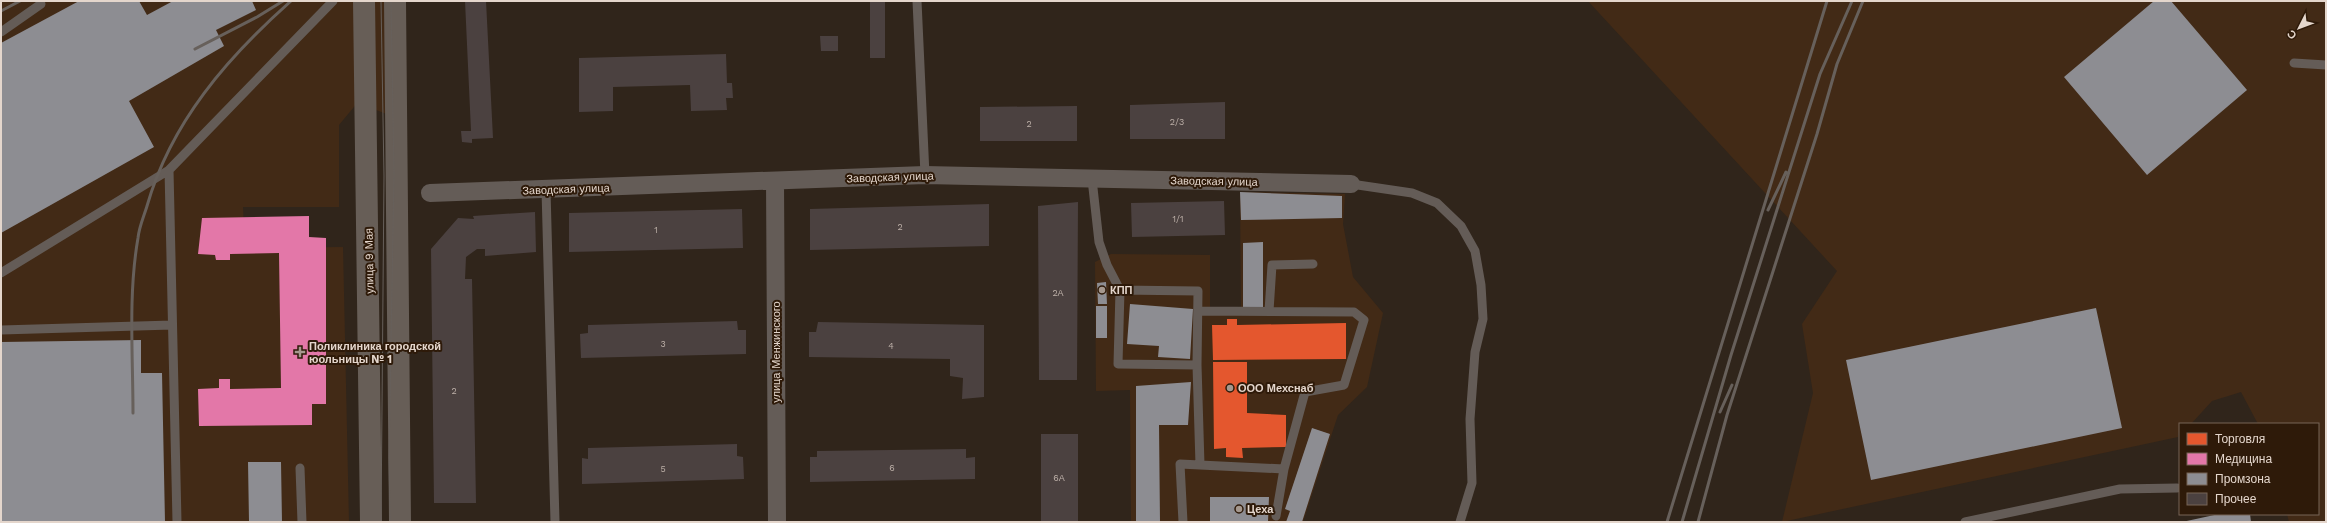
<svg xmlns="http://www.w3.org/2000/svg" width="2327" height="523" viewBox="0 0 2327 523" font-family="'Work Sans',sans-serif">
	<rect width="100%" height="100%" fill="#30251b"/>
	<path fill="#422a16" d="M1 1H401L389 115 371 108 363 96 339 125V207H243L245 248 343 247 349 522H1Z
		M1588 1H2326V522H2289L2287 514H2318V424H2258L2241 392 2212 401 2191 424H2180L2178 437 1782 522 1813 393 1802 324 1837 271Z
		M1240 192 1345 194 1343 224 1353 277 1383 313 1367 387 1338 415 1303 522H1131L1130 390 1096 391 1095 262 1111 254 1210 255V308H1241Z"/>
	<path fill="#e4572e" d="M1227 319H1237V325L1346 323V359L1213 360 1212 325H1227Z
		M1213 362H1247V413L1286 415V447L1242 448 1243 458 1226 457V448L1214 449Z"/>
	<path fill="#e377a8" d="M309 216V237L326 238V404H312V425L199 426 198 389 219 388V379H230V389L281 388 279 253 230 254V260H216L215 255 198 254 202 218Z"/>
	<path fill="#8d8d92" d="M79 1H139L147 15 173 1H252L256 10 216 30 224 46 129 101 154 147 1 233V43Z
		M2154 1H2171L2247 90 2147 175 2064 77Z
		M1240 192 1342 196V218L1241 220Z
		M1263 242V307L1243 308V243Z
		M1106 282 1107 304H1098L1097 283Z
		M1130 304 1193 309 1190 359 1158 357 1159 346 1127 344Z
		M1096 306H1107V338H1096Z
		M2096 308 2122 428 1871 480 1846 360Z
		M141 340V373H162L165 522H1V342Z
		M1191 382 1188 425H1159L1160 522H1136V386Z
		M1312 428 1330 434 1302 522H1286L1290 511 1285 509Z
		M248 462H281L282 522H249Z
		M1210 497H1269L1268 522H1210Z
		M2219 514H2250L2251 522H2182Z"/>
	<path fill="#4b4140" d="M465 1H486L493 138 472 139V143L462 142 461 131H471Z
		M870 1H885V58H870Z
		M820 36H838V51H821Z
		M726 54 727 83H732L733 98H726L727 110 691 111 690 85 613 87V111L579 112V58Z
		M1225 102V139H1130V105Z
		M1077 106V141H980V107Z
		M1224 201 1225 235 1132 237 1131 203Z
		M1078 202 1077 380H1039L1038 206Z
		M989 204V246L810 250V209Z
		M742 209 743 248 569 252V213Z
		M535 212 536 252 485 256V249H477L466 257 465 279H472L476 503H434L431 249 458 218 474 219 473 216Z
		M737 321 738 330H746V354L581 358 580 334 588 333V325Z
		M818 322 984 325V397L962 399 963 378 950 376V359L809 357V332H816Z
		M1041 434H1078V522H1041Z
		M737 444V456L743 457 744 479 582 484V458L588 459V448Z
		M966 449V458L975 457V479L810 482V457H817V451Z"/>
	<g fill="none" stroke-linecap="round" stroke-linejoin="round">
		<path stroke="#645c57" stroke-width="9" d="M917 1 925 175
			M1 32 41 4
			M2294 63 2326 65
			M1092 179 1099 242 1107 265 1120 290 1118 364 1197 365 1198 291 1120 290
			M1351 184 1412 193 1437 203 1461 226 1475 251 1481 285 1483 319 1475 352 1470 419 1472 483 1460 522
			M546 190 555 522
			M1 273 169 170
			M1199 311 1354 312 1364 320 1344 385 1305 392 1284 469
			M1269 311 1272 265 1313 264
			M1 330 172 325
			M1200 465 1284 469 1276 516
			M300 468 302 522
			M177 522 169 170 333 1
			M1183 522 1180 464 1200 465 1197 365
			M1965 522 2120 489 2177 488"/>
		<path stroke="#645c57" stroke-width="18" d="M775 181 777 522
			M430 193 925 175 1351 184"/>
		<path stroke="#675e57" stroke-width="22" d="M364 1 371 522
			M395 1 400 522"/>
		<path stroke="#67605b" stroke-width="1" d="M381 1 384 176 381 522
			M390 522 389 457 394 174 391 1"/>
		<path stroke="#67605b" stroke-width="3" d="M1 11 20 1
			M195 49 257 17 283 1
			M1768 210 1786 172
			M1720 412 1732 385
			M133 413C133 355 128 295 138 238 139 227 144 216 147 206 171 122 227 58 291 1
			M1667 522 1827 1
			M1682 522 1731 355 1820 74 1852 1
			M1698 522 1727 415 1817 134 1837 64 1863 1"/>
	</g>
	<g fill="#a5988e" stroke="#2e1a09" stroke-width="1.5">
		<circle cx="1102" cy="290" r="4"/>
		<path d="M298 346h4v4h4v4h-4v4h-4v-4h-4v-4h4z"/>
		<circle cx="1230" cy="388" r="4"/>
		<circle cx="1239" cy="509" r="4"/>
	</g>
	<g text-anchor="middle" stroke-width="4" stroke-linejoin="round" paint-order="stroke">
		<g font-size="9" fill="#beb1a9">
			<text x="1177" y="125">2/3</text>
			<text x="1029" y="127">2</text>
			<text x="1178" y="222">1/1</text>
			<text x="900" y="230">2</text>
			<text x="656" y="233">1</text>
			<text x="1058" y="296">2А</text>
			<text x="663" y="347">3</text>
			<text x="891" y="349">4</text>
			<text x="454" y="394">2</text>
			<text x="892" y="471">6</text>
			<text x="663" y="472">5</text>
			<text x="1059" y="481">6А</text>
		</g>
		<g font-size="11" fill="#e4d6cc" stroke="#2e1a09">
			<text transform="translate(890 177) rotate(-2)" y="4">Заводская улица</text>
			<text transform="translate(1214 181) rotate(1)" y="4">Заводская улица</text>
			<text transform="translate(566 189) rotate(-2)" y="4">Заводская улица</text>
			<text transform="translate(369 261) rotate(-91)" y="4">улица 9 Мая</text>
			<text transform="translate(776 352) rotate(-90)" y="4">улица Менжинского</text>
		</g>
		<g font-size="11" font-weight="bold" fill="#e4d6cc" stroke="#2e1a09" text-anchor="start">
			<text x="1110" y="294">КПП</text>
			<text x="309" y="350">Поликлиника городской<tspan x="309" dy="13">юольницы № 1</tspan></text>
			<text x="1238" y="392">ООО Мехснаб</text>
			<text x="1247" y="513">Цеха</text>
		</g>
	</g>
	<rect width="2327" height="523" fill="none" stroke="#e4d6cc" stroke-width="4"/>
	<rect x="2179" y="423" width="140" height="92" fill="#2e1a09" stroke="#776557"/>
	<rect x="2187" y="433" width="20" height="12" fill="#e4572e" stroke="#776557"/>
	<text x="2215" y="443" font-size="12" fill="#e4d6cc">Торговля</text>
	<rect x="2187" y="453" width="20" height="12" fill="#e377a8" stroke="#776557"/>
	<text x="2215" y="463" font-size="12" fill="#e4d6cc">Медицина</text>
	<rect x="2187" y="473" width="20" height="12" fill="#8d8d92" stroke="#776557"/>
	<text x="2215" y="483" font-size="12" fill="#e4d6cc">Промзона</text>
	<rect x="2187" y="493" width="20" height="12" fill="#4b4140" stroke="#776557"/>
	<text x="2215" y="503" font-size="12" fill="#e4d6cc">Прочее</text>
	<g transform="translate(2299 28) rotate(228)" stroke="#2e1a09" stroke-width="3" paint-order="stroke">
	<path d="M0-3L7 15L0 10L-7 15Z" fill="#e4d6cc"/>
	<text y="-6" font-size="11" font-weight="bold" text-anchor="middle" fill="#e4d6cc">С</text>
	</g>
</svg>
